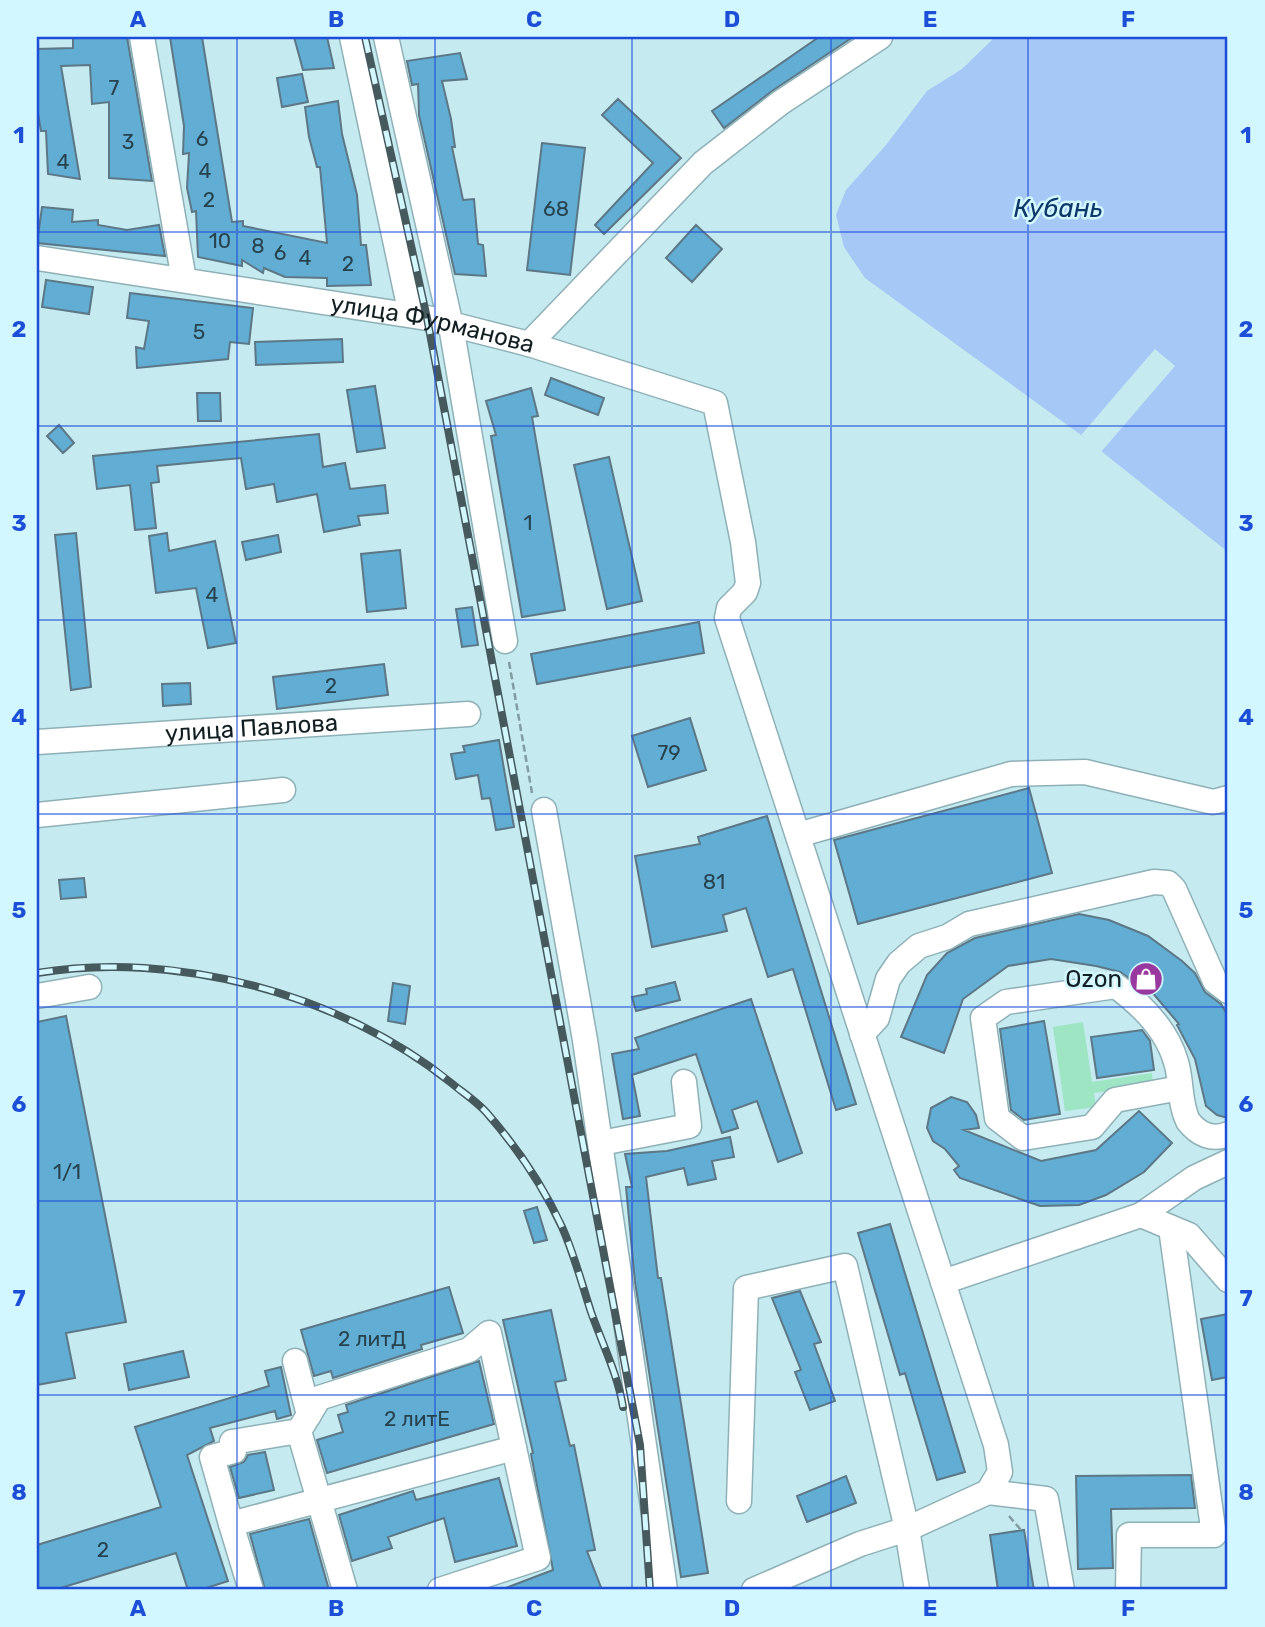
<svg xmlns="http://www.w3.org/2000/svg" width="1265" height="1627" viewBox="0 0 1265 1627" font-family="Rubik,sans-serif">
	<rect width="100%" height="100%" fill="#c5eaf0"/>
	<path fill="#9de5c3" d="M1083 1022 1092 1082 1152 1073 1153 1085 1094 1093 1096 1107 1065 1111 1053 1027Z"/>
	<path fill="#a6c8f6" d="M995 37H1228V552L1081 435 865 278 844 247 836 215 846 190 886 145 927 91 962 69Z"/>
	<path fill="#c5eaf0" d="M1155 349 1175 366 1101 452 1081 435Z"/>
	<path fill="#62add3" stroke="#5c7786" stroke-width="2" d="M127 37 152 181 109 178V102L92 104 90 65 61 66 80 179 48 174 46 131H41L37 108V49L73 48V38Z
		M170 37H202L232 222 243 221V226L327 243 320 167H317L309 137 305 107 338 101 342 134 357 195 361 245H366L371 285 327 286V278L285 277 264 268 263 273 242 260V266L198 257 196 211 192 212 187 188 189 153 183 154 184 126Z
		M294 37H327L334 68 303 70Z
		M819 37H853L772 91 724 128 712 111Z
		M460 53 467 79 442 81 451 119 455 147H452L463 200 474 199 478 244 483 245 486 276 455 274 419 115 418 84 412 85 407 61Z
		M302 74 308 102 282 107 277 78Z
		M618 99 681 158 604 234 595 225 653 163 602 115Z
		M542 143 585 148 570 275 527 270Z
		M42 207 73 210 72 222 98 220V225L127 230 159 225 165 256 37 243Z
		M696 225 722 249 692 282 666 258Z
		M46 280 93 287 89 314 42 307Z
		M130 293 253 308 249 344 230 342 228 359 137 368 136 347 144 349 149 321 127 318Z
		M342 339 343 362 256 365 255 342Z
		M551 378 604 398 598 415 545 395Z
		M375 386 385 448 357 452 347 390Z
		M531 388 538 416 532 417 565 610 522 617 491 436 496 435 486 401Z
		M197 393H220L221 421H198Z
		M59 425 74 443 63 453 47 436Z
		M319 434 323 467 345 463 350 489 385 485 388 513 358 516 360 525 324 532 317 494 277 502 274 484 246 489 241 458 157 466 159 482 151 483 156 528 135 530 130 485 97 489 93 456Z
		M609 457 642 601 607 609 574 465Z
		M76 533 91 687 71 690 55 535Z
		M167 533 169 551 215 541 236 643 208 648 196 588 156 593 149 536Z
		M278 535 281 552 246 560 242 542Z
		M400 550 406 608 367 612 361 554Z
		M472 607 478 645 462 647 456 609Z
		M699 622 704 653 537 684 531 654Z
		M384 664 388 695 277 709 273 677Z
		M190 683 191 704 163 706 162 684Z
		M690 718 706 770 648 787 632 736Z
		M499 740 514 827 496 830 490 798 482 799 478 775 456 779 451 754 465 752 463 746Z
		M1029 788 1052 873 858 924 834 840Z
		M767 816 856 1104 836 1110 793 969 768 977 746 908 723 915 727 931 652 947 635 856 700 844 698 837Z
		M84 878 86 897 61 899 59 880Z
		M1079 914 1109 920 1148 936 1182 961 1195 973 1205 992 1221 1004 1228 1016V1118L1217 1115 1206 1106 1195 1059 1177 1025 1179 1024 1140 978 1142 987 1120 972 1096 966 1051 959 1008 966 963 999 944 1053 901 1037 927 975 947 953 975 938Z
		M675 982 680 1000 636 1011 632 997 647 994 646 989Z
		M393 983 410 986 405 1024 388 1021Z
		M751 999 802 1153 778 1162 757 1101 732 1110 738 1128 722 1133 696 1054 632 1075 640 1116 623 1119 612 1054 639 1049 635 1038Z
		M66 1016 126 1322 66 1333 75 1378 37 1385V1022Z
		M1044 1021 1060 1114 1024 1120 1011 1110 1000 1029Z
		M1142 1030 1150 1041 1154 1070 1097 1078 1091 1037Z
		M951 1097 967 1102 976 1115 979 1128 964 1130 1041 1161 1096 1150 1139 1111 1172 1143 1144 1172 1106 1195 1079 1205 1040 1206 960 1178 954 1170 959 1166 945 1149 933 1141 927 1128 931 1108Z
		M730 1137 734 1157 712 1161 716 1179 688 1185 684 1168 646 1177 658 1278H661L708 1573 681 1577 635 1282 626 1187H632L625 1154 667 1151Z
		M537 1207 547 1240 534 1243 524 1211Z
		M890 1224 965 1472 937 1480 905 1373 900 1375 858 1233Z
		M449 1287 463 1333 421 1345 422 1349 333 1378 331 1371 314 1376 301 1330Z
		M800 1291 821 1342 814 1344 835 1401 810 1410 795 1372 801 1370 772 1298Z
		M551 1310 566 1380 555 1382 570 1446 574 1445 595 1550 587 1551 602 1590 503 1589 553 1570 531 1454 533 1453 503 1320Z
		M1228 1314V1377L1212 1380 1201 1319Z
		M183 1351 189 1377 129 1390 124 1364Z
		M479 1361 494 1424 327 1473 317 1440 343 1432 338 1415 348 1412 346 1405Z
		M281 1367 291 1415 277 1419 275 1411 210 1428 214 1441 187 1455 228 1581 200 1590H188L176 1553 54 1590H37V1545L161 1507 135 1427 269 1386 265 1371Z
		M265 1452 274 1490 239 1498 230 1467 244 1462 248 1455Z
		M1191 1475 1195 1508 1111 1509 1113 1568 1078 1569 1076 1476Z
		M846 1476 856 1503 807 1522 797 1496Z
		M499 1478 517 1546 455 1562 444 1518 388 1537 392 1548 352 1561 339 1515 413 1491 416 1500Z
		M309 1519 329 1590H265L250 1534Z
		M1024 1530 1034 1590H998L990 1535Z"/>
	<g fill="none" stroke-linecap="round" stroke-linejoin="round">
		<g stroke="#8eb1b7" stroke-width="27">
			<g id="minor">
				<path d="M142 37 184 280"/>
				<path d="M352 37 411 315"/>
				<path d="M386 37 451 326 505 641"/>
				<path id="s1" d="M37 258 427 318 529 344 715 403 743 542 748 583 745 592 729 608 727 618 996 1445 1000 1472 988 1492 907 1529 860 1544 754 1590"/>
				<path d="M529 344 703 163 780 103 880 37"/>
				<path id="s2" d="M37 742 468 714"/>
				<path d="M544 810 585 1040 665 1590"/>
				<path d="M37 815 283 790"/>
				<path d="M798 835 1011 774 1085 772 1213 802 1228 798"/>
				<path d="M37 996 89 987"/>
				<path d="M862 1034 877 1018 888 979 899 963 919 946 947 937 969 924 1154 882 1168 883 1174 889 1215 981 1228 991"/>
				<path d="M1180 1088 1115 1100 1092 1127 1023 1138 997 1118 983 1018 1006 1002 1116 986C1142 1005 1167 1030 1176 1062 1182 1081 1179 1103 1188 1121 1198 1134 1212 1141 1228 1134"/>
				<path d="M601 1143 689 1126 684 1082"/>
				<path d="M1141 1215 1194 1178 1228 1162"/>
				<path d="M943 1282 1141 1215 1189 1235 1228 1280"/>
				<path d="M295 1361 309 1415"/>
				<path d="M299 1431 319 1398 469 1350 489 1333 538 1558 440 1590"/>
				<path d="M988 1492 1046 1499 1062 1590"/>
				<path d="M739 1501 746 1288 845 1266 907 1529 917 1590"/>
				<path d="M231 1524 212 1457 234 1451 232 1442 299 1431 345 1590"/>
				<path d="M251 1590 231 1524 514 1448"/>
				<path d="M1128 1590 1129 1535H1214L1171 1228"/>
			</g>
		</g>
		<path stroke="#819da1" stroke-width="2.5" stroke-dasharray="7 3.5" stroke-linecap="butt" d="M509 662 532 793
			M1009 1516 1021 1530"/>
		<use href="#minor" stroke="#fff" stroke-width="24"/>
		<g stroke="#465a5e" stroke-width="8">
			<path id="rail" d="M365 37 427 318 640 1445 650 1590
				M37 973C175 950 341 994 450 1082 462 1092 476 1101 486 1112 516 1146 543 1186 562 1227 574 1254 582 1284 591 1312 602 1343 618 1375 623 1407"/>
		</g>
		<use href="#rail" stroke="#d2f7fe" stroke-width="5" stroke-dasharray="16" stroke-linecap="butt"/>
	</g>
	<path fill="none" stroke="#1d4ed8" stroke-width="2" stroke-opacity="0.55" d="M237 37V1590M435 37V1590M632 37V1590M831 37V1590M1028 37V1590M37 232H1228M37 426H1228M37 620H1228M37 814H1228M37 1007H1228M37 1201H1228M37 1395H1228"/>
	<defs>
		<g id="shop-disc" transform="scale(1.75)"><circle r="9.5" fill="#99389f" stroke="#d2f7fe"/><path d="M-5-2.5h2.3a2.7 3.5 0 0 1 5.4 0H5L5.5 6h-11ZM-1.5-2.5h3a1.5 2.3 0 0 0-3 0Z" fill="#fff"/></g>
	</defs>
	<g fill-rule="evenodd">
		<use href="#shop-disc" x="1146" y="979"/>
	</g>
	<g text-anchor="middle" stroke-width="5" stroke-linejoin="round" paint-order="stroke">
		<g font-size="21" fill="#26424e">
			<text x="114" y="95">7</text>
			<text x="202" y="146">6</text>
			<text x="128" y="149">3</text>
			<text x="63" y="169">4</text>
			<text x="205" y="178">4</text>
			<text x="209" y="207">2</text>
			<text x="556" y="216">68</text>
			<text x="220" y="248">10</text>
			<text x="258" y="253">8</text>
			<text x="280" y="260">6</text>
			<text x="305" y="265">4</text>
			<text x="348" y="271">2</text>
			<text x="199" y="339">5</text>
			<text x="528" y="530">1</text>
			<text x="212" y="602">4</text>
			<text x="331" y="693">2</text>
			<text x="669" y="760">79</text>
			<text x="714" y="889">81</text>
			<text x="67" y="1179">1/1</text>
			<text x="372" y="1346">2 литД</text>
			<text x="417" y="1426">2 литЕ</text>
			<text x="103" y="1557">2</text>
		</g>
		<g font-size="24" fill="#121f22" stroke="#d2f7fe">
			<text dy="8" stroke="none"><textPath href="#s1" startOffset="401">улица Фурманова</textPath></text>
			<text dy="8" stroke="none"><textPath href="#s2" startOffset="215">улица Павлова</textPath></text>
		</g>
		<g font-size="24" fill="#121f22" stroke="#d2f7fe" text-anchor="end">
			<text x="1122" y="987">Ozon</text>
		</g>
		<g font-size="26" font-style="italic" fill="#0f386a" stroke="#d2f7fe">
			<text x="1058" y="217">Кубань</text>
		</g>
	</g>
	<rect width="1265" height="1627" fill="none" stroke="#d2f7fe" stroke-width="77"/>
	<rect x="38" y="38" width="1188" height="1550" fill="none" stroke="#1d4ed8" stroke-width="2.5"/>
	<g font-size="23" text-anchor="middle" font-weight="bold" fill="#1d4ed8">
		<text x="138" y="27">A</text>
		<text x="336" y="27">B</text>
		<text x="534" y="27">C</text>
		<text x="732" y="27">D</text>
		<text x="930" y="27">E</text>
		<text x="1128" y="27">F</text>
		<text x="19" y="143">1</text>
		<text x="1246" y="143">1</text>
		<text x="19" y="337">2</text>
		<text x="1246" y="337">2</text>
		<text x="19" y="531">3</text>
		<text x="1246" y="531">3</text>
		<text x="19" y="725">4</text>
		<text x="1246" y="725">4</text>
		<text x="19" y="918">5</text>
		<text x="1246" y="918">5</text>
		<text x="19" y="1112">6</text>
		<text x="1246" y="1112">6</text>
		<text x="19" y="1306">7</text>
		<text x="1246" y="1306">7</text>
		<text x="19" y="1500">8</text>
		<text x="1246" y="1500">8</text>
		<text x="138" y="1616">A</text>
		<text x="336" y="1616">B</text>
		<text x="534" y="1616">C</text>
		<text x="732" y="1616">D</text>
		<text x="930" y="1616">E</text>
		<text x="1128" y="1616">F</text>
	</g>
</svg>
